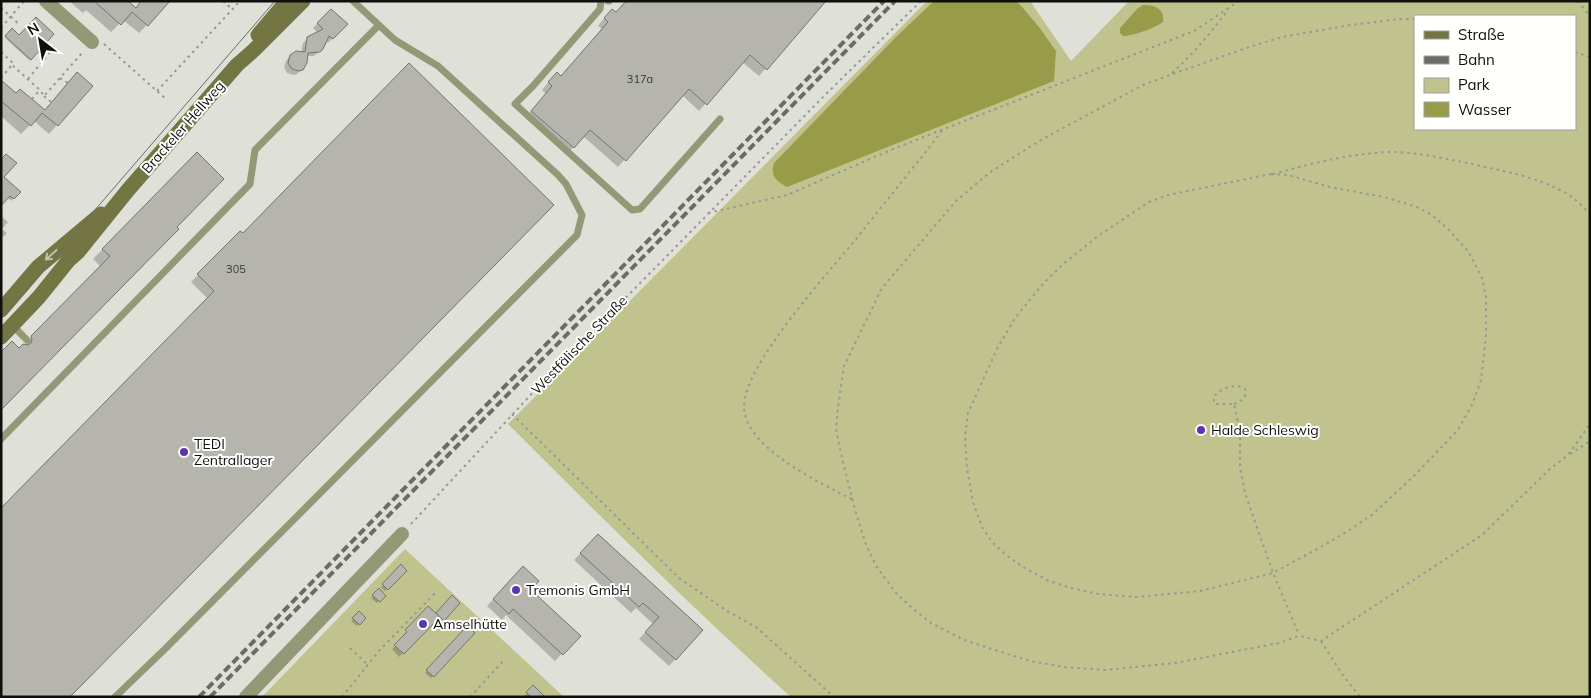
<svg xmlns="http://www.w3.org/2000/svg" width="1591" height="698" viewBox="0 0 1591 698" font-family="Mulish,sans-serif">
	<rect width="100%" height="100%" fill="#dfe0d8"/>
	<path fill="#c0c38d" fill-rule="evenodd" d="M927 1H1030L1071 61 1129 1H1590V697H791C693 609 600 516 508 424ZM1415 16H1575V129H1415Z
		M405 549 564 697H262Z"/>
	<path fill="#989b48" d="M934 1H1017L1039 27 1056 51 1054 81 787 187C776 181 770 176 774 163L896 37Z
		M1143 5C1154 5 1165 8 1163 22 1155 28 1133 36 1123 36L1120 33V28L1137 9Z"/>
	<path fill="#0003" d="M69 1H127L135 9 142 1 147 25 139 33 123 20 111 32 86 10 83 13Z
		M825 1 759 76 742 62 699 111 682 95 618 167 583 136 567 154 525 118 546 94 542 90 550 80 561 77 602 29 598 26 605 17 616 14Z
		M331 10 346 24 328 43 326 41 322 49 314 56H306L302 69 297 74 294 75 287 73 284 67 286 61 290 56 301 53 303 43 308 38 318 33 313 28Z
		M12 30 19 36 53 34 29 60 5 38Z
		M410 65 208 299 191 282 240 233 242 235Z
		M1 82 16 95 44 111 69 82 57 125 49 134 34 121 21 134 1 116Z
		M197 154 1 408 19 350 101 267 93 259Z
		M1 185 19 192 11 201 7 197Z
		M1 216 8 222 2 229 7 233 1 239Z
		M598 535 702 630 669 666 639 639 653 624 636 608 631 613 574 560Z
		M401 566 405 571 385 591 381 587Z
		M516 575 530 590 579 636 555 661 506 615 502 620 487 606Z
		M379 590 384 596 377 603 371 598Z
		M452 597 458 603 441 622 437 618 399 657 392 649 405 636 403 635 429 608 435 615Z
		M359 613 364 618 357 626 351 621Z
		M467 628 474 633 431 678 425 673Z
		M533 687 543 697H523Z"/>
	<path fill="#b5b5ae" stroke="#73746d" d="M94 1H128L136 8 141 1H170L148 26 132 12 121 25Z
		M626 1H826L767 70 750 55 707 105 689 89 626 161 590 130 574 148 531 111 552 86 548 82 557 72 561 76 608 22 604 18 612 9 616 12Z
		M331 9 348 24 333 39 329 36 323 49 320 52 308 53 307 63 303 70 299 71 292 69 288 63 290 55 296 51 305 52 307 37 323 29 317 23Z
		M36 17 54 34 31 60 5 36 12 28 19 35Z
		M409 63 554 205 70 697H1V508L214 291 197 274 240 231 243 233Z
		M77 72 93 86 58 126 42 113 31 126 1 101V80L16 93 20 89 45 110Z
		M197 152 224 179 177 227 179 229 1 410V352L12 341 19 348 23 344 28 345 31 343 32 339 31 336 110 256 102 249Z
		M6 154 17 163 4 177 21 192 14 199 10 196 1 206V159Z
		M598 534 703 630 676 660 645 632 659 617 643 603 639 607 580 553Z
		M401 564 407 571 388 590 382 584Z
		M523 566 539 581 531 590 581 636 563 655 513 609 509 614 493 599Z
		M379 588 386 596 380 602 372 595Z
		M452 595 460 603 444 621 436 613Z
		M428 606 440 617 404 654 394 645 407 632 405 630Z
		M359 611 366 618 360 625 352 618Z
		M467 626 475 633 434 677 426 670Z
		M533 685 545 697H531L526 692Z"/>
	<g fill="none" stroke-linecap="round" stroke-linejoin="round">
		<path stroke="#979892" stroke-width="2" stroke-dasharray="2.5 4" stroke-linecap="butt" d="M223 1 232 9
			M1578 1 1590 17
			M1 8 20 25
			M1415 19H1400L1350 25 1282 37 1249 47 1170 75 1143 85 1039 141 989 173 956 201 882 288 844 366 838 407 836 429 841 454 855 510 865 542 876 566 896 593 912 608 931 623 964 640 1030 661 1064 667 1105 670 1175 663 1279 643 1299 636 1321 641 1482 535 1550 469 1568 455 1590 424
			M1 28 24 1
			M104 44 166 99
			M1 52 13 63 12 65 40 90 44 96 83 52
			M1575 52 1590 57
			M1172 73C1193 54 1210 34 1227 11
			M1 78 11 66
			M60 78 68 83
			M28 79 54 47 58 50
			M157 91 240 1
			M44 96 51 102
			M32 99 40 90
			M1271 174 1288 175 1330 187 1384 197 1417 207 1432 215 1448 229 1468 251 1482 278 1486 298V335L1481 380 1472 405 1458 430 1416 474 1373 514 1351 529 1321 547 1273 573 1200 591 1136 597 1098 594 1071 588 1049 581 1023 567 1006 555 992 542 982 527 973 502 967 468 965 437 968 413 997 349 1015 318 1042 285 1063 264 1098 236 1149 202 1168 195Z
			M1273 174C1306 165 1340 156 1374 153 1407 149 1440 158 1472 164 1502 171 1533 176 1560 190 1572 195 1581 205 1590 214
			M708 213 787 195 893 149 1194 31 1239 1
			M1234 404C1241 401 1248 398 1245 389 1235 382 1219 389 1213 398L1215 404H1234L1240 432V467L1245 493 1273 573 1299 635
			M512 414 679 578 727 611 756 627 834 697
			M1570 454 1590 441
			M852 499C822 484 743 447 744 406 744 365 829 272 857 238 885 202 914 167 942 131
			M411 524 538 387 829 91 921 1
			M1321 641 1342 674 1360 697
			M350 648 368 665
			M342 697 379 651 437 591
			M470 697 505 659"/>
		<path stroke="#959876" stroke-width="7" d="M601 1 600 9 533 86 515 104 632 210 640 209 720 119
			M608 1H609
			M13 326 27 340
			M1 439 250 184 255 150 378 26
			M115 697 165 649 577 235 582 215 566 184 558 175 438 66 395 40 353 1"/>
		<path stroke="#959876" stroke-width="14" d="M46 1 92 42
			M246 697 402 534"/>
		<path stroke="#737542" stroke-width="15" d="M258 35 287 1
			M1 310 38 267 101 214
			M1 337 39 297 68 261 78 252 128 190 237 65 254 50 303 1"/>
		<path stroke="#6b6c67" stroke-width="1" d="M1 319 275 1"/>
		<path stroke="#6b6c67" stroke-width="4" stroke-dasharray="8 4" stroke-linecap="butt" d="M199 697 884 1
			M210 697 895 1"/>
	</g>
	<defs><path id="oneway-shaft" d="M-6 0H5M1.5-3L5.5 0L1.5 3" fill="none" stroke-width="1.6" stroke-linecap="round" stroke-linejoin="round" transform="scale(1.25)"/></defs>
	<use stroke="#c0c1a9" href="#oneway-shaft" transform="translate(51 255) rotate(138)"/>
	<g fill="#5a37af" stroke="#fffffe" stroke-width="2">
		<circle cx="1201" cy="430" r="5"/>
		<circle cx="184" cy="452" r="5"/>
		<circle cx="516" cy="590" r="5"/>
		<circle cx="423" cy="624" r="5"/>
	</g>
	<g text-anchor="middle" stroke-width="4" stroke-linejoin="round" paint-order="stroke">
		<g font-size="11" fill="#383835">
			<text x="640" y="83">317a</text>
			<text x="236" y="273">305</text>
		</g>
		<g font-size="14" fill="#0f0f0d" stroke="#fffffe">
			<text transform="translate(183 127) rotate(-49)" y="5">Brackeler Hellweg</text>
			<text transform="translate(579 345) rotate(-46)" y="5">Westfälische Straße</text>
		</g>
		<g font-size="14" fill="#0f0f0d" stroke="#fffffe" text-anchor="start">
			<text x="1211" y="435">Halde Schleswig</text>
			<text x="194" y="449">TEDI<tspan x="194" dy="16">Zentrallager</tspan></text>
			<text x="526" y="595">Tremonis GmbH</text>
			<text x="433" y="629">Amselhütte</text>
		</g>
	</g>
	<rect width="1591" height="698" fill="none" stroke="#0f0f0d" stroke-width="5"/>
	<rect x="1414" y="15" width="162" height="115" fill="#fffffe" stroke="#9f9f9e"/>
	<rect x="1424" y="31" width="25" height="8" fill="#737542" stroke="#9f9f9e"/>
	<text x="1458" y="40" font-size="15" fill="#0f0f0d">Straße</text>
	<rect x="1424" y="56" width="25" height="8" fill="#6b6c67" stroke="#9f9f9e"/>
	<text x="1458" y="65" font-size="15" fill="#0f0f0d">Bahn</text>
	<rect x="1424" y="78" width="25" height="15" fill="#c0c38d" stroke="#9f9f9e"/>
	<text x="1458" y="90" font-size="15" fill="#0f0f0d">Park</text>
	<rect x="1424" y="102" width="25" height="15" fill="#989b48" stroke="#9f9f9e"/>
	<text x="1458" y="115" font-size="15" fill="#0f0f0d">Wasser</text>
	<g transform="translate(40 40) rotate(329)" stroke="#fffffe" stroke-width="4" paint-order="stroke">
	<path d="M0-4L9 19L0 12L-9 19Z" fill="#0f0f0d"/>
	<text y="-8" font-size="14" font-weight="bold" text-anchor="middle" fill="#0f0f0d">N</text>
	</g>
</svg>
